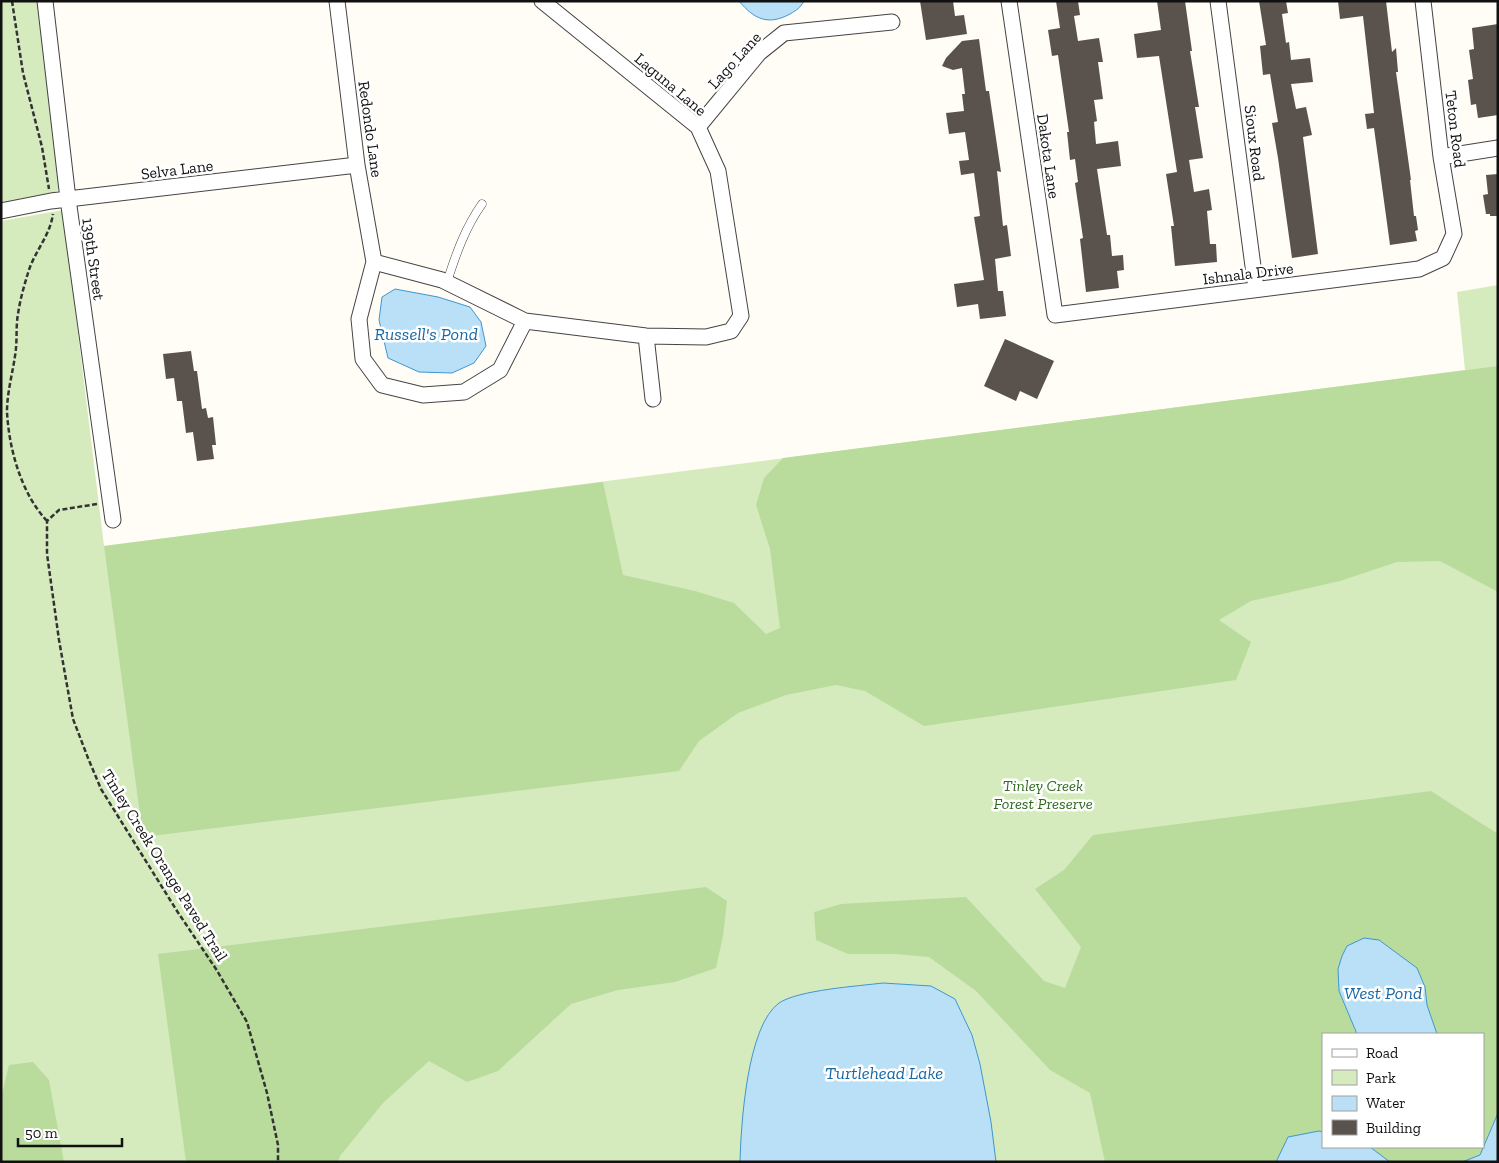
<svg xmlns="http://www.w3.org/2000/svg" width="1499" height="1163" viewBox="0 0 1499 1163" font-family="'Zilla Slab',serif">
	<rect width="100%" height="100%" fill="#fffdf5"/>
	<path fill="#d5ebbd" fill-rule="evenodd" d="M1 1H38L61 183 58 190 51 195 1 203Z
		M63 210 104 546 1465 370 1457 292 1498 285V1162H1V221ZM1323 1034H1483V1147H1323Z"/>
	<path fill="#b9dc9c" d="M1498 366V592L1440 561 1397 562 1340 581 1251 601 1219 620 1251 642 1236 680 924 726 865 691 836 685 786 695 738 713 699 741 679 771 143 837 104 546 603 482 623 575 695 591 734 603 766 634 780 628 770 549 756 505 764 478 783 458Z
		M1431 791 1498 834V1113L1480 1155 1462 1162H1390L1370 1147H1483V1034H1437L1427 1005 1425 987 1417 968 1379 940 1339 991 1357 1034H1323V1132L1288 1137 1276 1162H1105L1090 1093 1050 1070 976 991 929 957 895 954H848L816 940 814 912 841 904 966 897 1044 981 1065 988 1081 947 1035 889 1064 870 1093 835Z
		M706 887 727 901 723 936 716 968 675 982 618 990 571 1004 498 1071 467 1082 429 1061 383 1103 340 1156 338 1162H186L158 954Z
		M33 1062 49 1080 64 1162H1V1098L9 1065Z"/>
	<path fill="#b9e0f7" stroke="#3f96cf" d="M739 1H804C800 8 797 10 790 14 768 26 754 19 739 1Z
		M395 289 438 297 470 307 481 322 486 346 474 363 452 373 419 372 388 358 379 320 382 297Z
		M1364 938 1379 940 1417 968 1425 987 1427 1005 1437 1034H1357L1339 991 1338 969 1342 956 1347 946Z
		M883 983 931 986 955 999 972 1035 980 1064 991 1122 996 1162H740C741 1124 747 1026 779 1003 798 990 859 986 883 983Z
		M1498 1113V1162H1462L1480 1155Z
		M1319 1131 1323 1132V1147H1370L1390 1162H1276L1288 1137Z"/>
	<path fill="#5a524d" d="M920 1H953L955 16 964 15 967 34 926 40Z
		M1056 1H1078L1080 15 1074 16 1078 41 1099 38 1103 62H1098L1103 99 1094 100 1097 121 1094 122 1096 144 1118 141 1121 166 1097 169 1107 235H1110L1112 256 1123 255 1124 270 1117 271 1119 288 1086 292 1080 239 1083 238 1075 183 1078 182 1075 159 1070 160 1067 132H1069L1058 55 1052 56 1048 30 1060 28Z
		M1157 1H1185L1192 51H1190L1199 107H1195L1203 158 1189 160 1194 192 1209 189 1212 210 1207 211 1210 244H1216L1217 262 1175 266 1171 226H1174L1166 174 1177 172 1159 56 1137 58 1134 34 1161 30Z
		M1259 1H1286L1288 13 1282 14 1286 43 1289 42 1291 60 1310 58 1313 82 1291 84 1296 109 1306 107 1312 135 1303 137 1318 254 1292 258 1278 158 1272 123 1278 122 1270 74 1263 75 1260 46 1266 45Z
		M1338 1H1386L1392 52 1396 48 1398 72H1396L1411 180H1410L1414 216H1416L1418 230 1415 231 1417 241 1390 245 1374 128 1367 129 1365 114 1374 113 1363 16 1340 19Z
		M1498 24V115L1478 118 1476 104 1471 105 1468 80 1473 79 1469 50 1474 49 1472 28Z
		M979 39 986 91H989L1001 172 997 171 1003 226 1007 225 1011 256 995 259 998 291H1003L1006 316 980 319 978 304 957 307 954 284 984 280 974 217 980 216 974 173 961 175 959 161 969 160 965 132 949 134 946 113 964 111 962 94H965L962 68 953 70 942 66 946 58 962 41Z
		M1498 174V216H1490V214H1486L1483 195 1488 194 1486 175Z
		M1005 339 1054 361 1037 399 1020 391 1016 401 984 386Z
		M191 351 194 371H197L202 409 206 408 208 418 213 417 216 445H212L214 459 197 461 193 432 186 433 182 401H177L174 378 166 379 163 354Z"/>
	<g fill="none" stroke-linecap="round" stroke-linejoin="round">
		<g stroke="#444" stroke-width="9">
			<path id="service" d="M447 282C456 254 465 228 482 204"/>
		</g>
		<g stroke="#444" stroke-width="17">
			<path id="minor" d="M45 1 68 199 113 520
				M337 1 357 165 374 262 359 319 363 359 382 385 423 395 464 392 500 370 525 321 646 336 706 337 731 331 741 316 718 171 698 127 542 1
				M1009 1 1055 315 1419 269 1443 258 1454 234 1441 157 1423 1
				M1218 1 1256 289
				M698 127 759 53 784 33 892 22
				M1441 157 1498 148
				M1 211 51 201 357 165
				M374 262 442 280 525 321
				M646 336 653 399"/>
		</g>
		<path stroke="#333" stroke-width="2.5" stroke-dasharray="5 2.5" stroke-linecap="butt" d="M12 1 23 73 42 147 49 189
			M97 504 59 510 47 521V554L59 640 73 719 88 758 101 789 177 911 216 969 247 1022 267 1093 278 1145V1162
			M47 521C21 493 9 449 7 412 7 390 14 369 16 348 17 337 16 325 18 314 20 300 24 286 28 273 34 252 50 236 53 214"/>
		<use href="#service" stroke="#fff" stroke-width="8"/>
		<use href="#minor" stroke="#fff" stroke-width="15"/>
	</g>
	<g text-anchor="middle" stroke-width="5" stroke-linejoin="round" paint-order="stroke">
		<g font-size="16" fill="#111" stroke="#fff">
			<text transform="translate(734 60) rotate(-48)" y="6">Lago Lane</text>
			<text transform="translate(671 84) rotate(40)" y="6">Laguna Lane</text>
			<text transform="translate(371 129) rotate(82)" y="6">Redondo Lane</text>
			<text transform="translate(1456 129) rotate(83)" y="6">Teton Road</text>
			<text transform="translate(1255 143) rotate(83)" y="6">Sioux Road</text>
			<text transform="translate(1049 156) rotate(82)" y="6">Dakota Lane</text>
			<text transform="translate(177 169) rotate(-7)" y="6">Selva Lane</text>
			<text transform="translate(94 259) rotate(82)" y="6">139th Street</text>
			<text transform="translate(1248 273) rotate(-7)" y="6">Ishnala Drive</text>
			<text transform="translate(165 865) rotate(58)" y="6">Tinley Creek Orange Paved Trail</text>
		</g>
		<g font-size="16" font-style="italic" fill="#2f6b1f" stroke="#fff">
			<text x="1043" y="791">Tinley Creek<tspan x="1043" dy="18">Forest Preserve</tspan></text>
		</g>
		<g font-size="18" font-style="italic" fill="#1768a6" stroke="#fff">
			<text x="426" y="340">Russell's Pond</text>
			<text x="1383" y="999">West Pond</text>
			<text x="884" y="1079">Turtlehead Lake</text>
		</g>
	</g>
	<rect width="1499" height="1163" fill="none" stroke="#111111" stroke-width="5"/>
	<rect x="1322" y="1033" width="162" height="115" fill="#ffffff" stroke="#a0a0a0"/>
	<rect x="1332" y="1049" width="25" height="8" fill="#ffffff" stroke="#a0a0a0"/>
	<text x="1366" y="1058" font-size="15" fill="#111111">Road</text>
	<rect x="1332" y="1070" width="25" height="15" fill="#d5ebbd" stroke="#a0a0a0"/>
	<text x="1366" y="1083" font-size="15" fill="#111111">Park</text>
	<rect x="1332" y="1096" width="25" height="15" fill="#b9e0f7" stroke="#a0a0a0"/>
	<text x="1366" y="1108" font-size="15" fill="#111111">Water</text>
	<rect x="1332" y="1120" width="25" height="15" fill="#5a524d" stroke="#a0a0a0"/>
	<text x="1366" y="1133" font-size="15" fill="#111111">Building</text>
	<path d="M18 1138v8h104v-8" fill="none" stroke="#111111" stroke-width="2.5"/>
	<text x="25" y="1138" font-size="15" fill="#111111" stroke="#ffffff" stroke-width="4" paint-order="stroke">50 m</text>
</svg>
